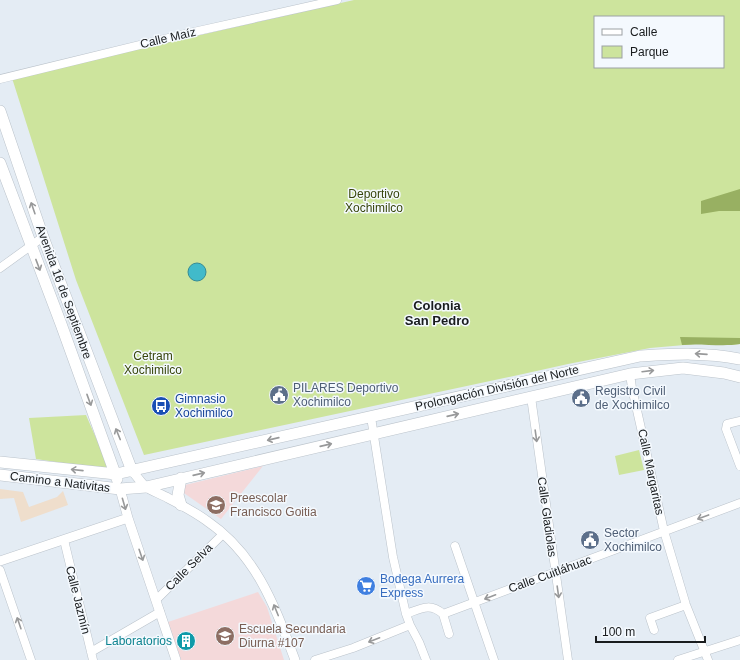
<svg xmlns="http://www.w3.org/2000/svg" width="740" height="660" viewBox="0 0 740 660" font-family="Arial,sans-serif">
	<rect width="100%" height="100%" fill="#e4ecf4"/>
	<path fill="#efdecc" d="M0 489 23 492 29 507 57 497 63 491 68 505 21 522 14 498 0 499Z"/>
	<path fill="#f4d9da" d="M263 466 221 519 181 491V486Z
		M258 592 267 607 284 660H181L168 622Z"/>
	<path fill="#cde49d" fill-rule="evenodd" d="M354 0H740V344L731 345 696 344 650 348 568 364 523 374 144 455 76 280 12 78ZM595 17H723V67H595Z
		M86 415 110 470 36 459 29 418Z
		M639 450 644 470 619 475 615 456Z"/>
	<path fill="#98b062" d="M740 189V211H719L701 214V201Z
		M680 337 740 338V344C721 347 701 343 682 345Z"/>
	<path fill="#41baca" stroke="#358b96" d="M188 272a9 9 0 1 1 18 0a9 9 0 1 1-18 0Z"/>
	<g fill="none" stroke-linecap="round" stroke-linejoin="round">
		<g stroke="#bbc3cb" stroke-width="9">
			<path id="minor" d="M0 79 189 33 337 0
				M0 268 43 237
				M630 374 632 388 664 531 686 605 708 660
				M531 397 568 660
				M371 417 393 557 406 614 410 625 419 642 426 660
				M740 421 727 424 726 429 740 466
				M64 540 93 660
				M455 546 494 660
				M0 570 31 660
				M156 600 223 534
				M406 614C420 609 430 602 443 614L740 503
				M443 614 449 634
				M654 630 650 618 686 605
				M91 652 160 612
				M315 660 353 648 410 625
				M678 660 740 640"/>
		</g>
		<g stroke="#bbc3cb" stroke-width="10">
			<path id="tertiary" d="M132 471C137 476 141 483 146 487 152 491 161 494 168 498 181 505 195 512 207 521 257 555 275 607 295 660
				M120 489 128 518 176 660
				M0 561 128 518"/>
		</g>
		<g stroke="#bbc3cb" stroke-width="12">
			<path id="secondary" d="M0 111 43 237 132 471
				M0 163 61 324 117 479
				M0 462 116 474 640 356C674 354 706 352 740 359
				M0 475 120 489 146 487 630 374 683 368 724 373 740 377
				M181 505 178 495 181 478"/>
		</g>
		<use href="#minor" stroke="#fff" stroke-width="8"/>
		<use href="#tertiary" stroke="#fff" stroke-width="9"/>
		<use href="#secondary" stroke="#fff" stroke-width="11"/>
	</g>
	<defs><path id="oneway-shaft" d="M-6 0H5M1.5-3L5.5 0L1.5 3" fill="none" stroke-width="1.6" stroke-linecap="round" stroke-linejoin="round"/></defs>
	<g stroke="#98999a">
		<use href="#oneway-shaft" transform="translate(33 208) rotate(-109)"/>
		<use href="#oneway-shaft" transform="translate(38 265) rotate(69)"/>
		<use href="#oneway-shaft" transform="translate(701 354) rotate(-176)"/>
		<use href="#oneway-shaft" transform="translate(648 371) rotate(-7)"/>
		<use href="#oneway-shaft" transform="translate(89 400) rotate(70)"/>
		<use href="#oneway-shaft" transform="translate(453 415) rotate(-13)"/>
		<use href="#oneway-shaft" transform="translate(118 434) rotate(-112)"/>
		<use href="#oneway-shaft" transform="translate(536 436) rotate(82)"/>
		<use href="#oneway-shaft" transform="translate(273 439) rotate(167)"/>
		<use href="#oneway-shaft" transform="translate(326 445) rotate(-13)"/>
		<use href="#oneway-shaft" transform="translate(77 470) rotate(-174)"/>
		<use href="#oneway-shaft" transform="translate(199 474) rotate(-13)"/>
		<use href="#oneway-shaft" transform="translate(124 504) rotate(74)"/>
		<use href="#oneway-shaft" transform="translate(703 517) rotate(160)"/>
		<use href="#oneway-shaft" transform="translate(141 555) rotate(71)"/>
		<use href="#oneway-shaft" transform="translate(558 592) rotate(82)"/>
		<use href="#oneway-shaft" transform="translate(490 597) rotate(159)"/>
		<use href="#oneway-shaft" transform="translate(276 610) rotate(-112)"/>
		<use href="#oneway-shaft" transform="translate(19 623) rotate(-109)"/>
		<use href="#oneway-shaft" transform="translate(374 640) rotate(159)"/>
	</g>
	<defs>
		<g id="civic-disc" transform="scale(1)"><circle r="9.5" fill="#5c6f8a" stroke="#f4f9fe"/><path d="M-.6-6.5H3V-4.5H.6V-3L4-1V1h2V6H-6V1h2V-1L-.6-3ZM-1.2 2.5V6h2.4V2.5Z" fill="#fff"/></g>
		<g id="bus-disc" transform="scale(1)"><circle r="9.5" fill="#1a4fb4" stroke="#f4f9fe"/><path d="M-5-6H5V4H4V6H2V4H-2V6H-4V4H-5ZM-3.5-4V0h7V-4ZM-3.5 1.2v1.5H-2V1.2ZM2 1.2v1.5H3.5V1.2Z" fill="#fff"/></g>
		<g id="school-disc" transform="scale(1)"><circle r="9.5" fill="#8d6e63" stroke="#f4f9fe"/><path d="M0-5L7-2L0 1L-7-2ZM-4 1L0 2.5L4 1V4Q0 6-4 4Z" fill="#fff"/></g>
		<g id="supermarket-disc" transform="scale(1)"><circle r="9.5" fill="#3f7fe0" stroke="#f4f9fe"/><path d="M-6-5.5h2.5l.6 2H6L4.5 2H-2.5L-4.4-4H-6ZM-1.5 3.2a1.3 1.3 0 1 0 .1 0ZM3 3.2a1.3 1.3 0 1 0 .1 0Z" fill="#fff"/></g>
		<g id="building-disc" transform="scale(1)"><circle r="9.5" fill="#0f9aa8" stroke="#f4f9fe"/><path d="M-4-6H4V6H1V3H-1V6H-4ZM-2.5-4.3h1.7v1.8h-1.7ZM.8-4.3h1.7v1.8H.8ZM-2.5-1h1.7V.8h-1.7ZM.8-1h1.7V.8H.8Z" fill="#fff"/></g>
	</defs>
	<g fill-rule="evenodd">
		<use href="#civic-disc" x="279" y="395"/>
		<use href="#civic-disc" x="581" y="398"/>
		<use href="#bus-disc" x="161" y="406"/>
		<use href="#school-disc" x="216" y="505"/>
		<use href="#civic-disc" x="590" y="540"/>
		<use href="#supermarket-disc" x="366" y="586"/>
		<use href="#school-disc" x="225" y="636"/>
		<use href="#building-disc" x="186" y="641"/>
	</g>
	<g text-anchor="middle" stroke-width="3" stroke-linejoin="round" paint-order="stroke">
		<g font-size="12" fill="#191c1e" stroke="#f4f9fe">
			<text transform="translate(168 38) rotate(-13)" y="4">Calle Maíz</text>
			<text transform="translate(64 292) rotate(70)" y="4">Avenida 16 de Septiembre</text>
			<text transform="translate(497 388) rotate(-13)" y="4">Prolongación División del Norte</text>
			<text transform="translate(651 472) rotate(78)" y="4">Calle Margaritas</text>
			<text transform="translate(60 482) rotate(7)" y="4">Camino a Nativitas</text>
			<text transform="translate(547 517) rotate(82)" y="4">Calle Gladiolas</text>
			<text transform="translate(189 567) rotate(-45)" y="4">Calle Selva</text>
			<text transform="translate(550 574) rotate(-20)" y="4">Calle Cuitláhuac</text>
			<text transform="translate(78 600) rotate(76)" y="4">Calle Jazmín</text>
		</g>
		<g font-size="12" fill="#37450a" stroke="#f4f9fe">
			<text x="374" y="198">Deportivo<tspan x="374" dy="14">Xochimilco</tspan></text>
			<text x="153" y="360">Cetram<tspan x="153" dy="14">Xochimilco</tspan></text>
		</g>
		<g font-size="12" fill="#4e5e75" stroke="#f4f9fe" text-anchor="start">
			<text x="293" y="392">PILARES Deportivo<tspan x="293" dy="14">Xochimilco</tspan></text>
			<text x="595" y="395">Registro Civil<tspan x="595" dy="14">de Xochimilco</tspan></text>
			<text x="604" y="537">Sector<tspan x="604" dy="14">Xochimilco</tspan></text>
		</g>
		<g font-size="12" fill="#164399" stroke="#f4f9fe" text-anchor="start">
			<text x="175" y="403">Gimnasio<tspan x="175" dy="14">Xochimilco</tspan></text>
		</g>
		<g font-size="12" fill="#785e54" stroke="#f4f9fe" text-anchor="start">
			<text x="230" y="502">Preescolar<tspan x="230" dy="14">Francisco Goitia</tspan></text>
			<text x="239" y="633">Escuela Secundaria<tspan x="239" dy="14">Diurna #107</tspan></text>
		</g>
		<g font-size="12" fill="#366cbe" stroke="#f4f9fe" text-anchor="start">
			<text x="380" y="583">Bodega Aurrera<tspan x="380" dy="14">Express</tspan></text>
		</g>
		<g font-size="12" fill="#0d838f" stroke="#f4f9fe" text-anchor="end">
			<text x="172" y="645">Laboratorios</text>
		</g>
		<g font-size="13" font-weight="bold" fill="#191c1e" stroke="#f4f9fe">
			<text x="437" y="310">Colonia<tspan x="437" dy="15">San Pedro</tspan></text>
		</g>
	</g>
	<rect x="594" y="16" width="130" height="52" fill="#f4f9fe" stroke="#9ca1a4"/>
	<rect x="602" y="29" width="20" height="6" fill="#ffffff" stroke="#9ca1a4"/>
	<text x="630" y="36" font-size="12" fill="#191c1e">Calle</text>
	<rect x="602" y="46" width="20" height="12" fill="#cde49d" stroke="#9ca1a4"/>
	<text x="630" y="56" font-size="12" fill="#191c1e">Parque</text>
	<path d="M596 636v6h109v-6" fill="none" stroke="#191c1e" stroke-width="2"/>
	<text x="602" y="636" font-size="12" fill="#191c1e" stroke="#f4f9fe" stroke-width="3" paint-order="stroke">100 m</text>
</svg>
